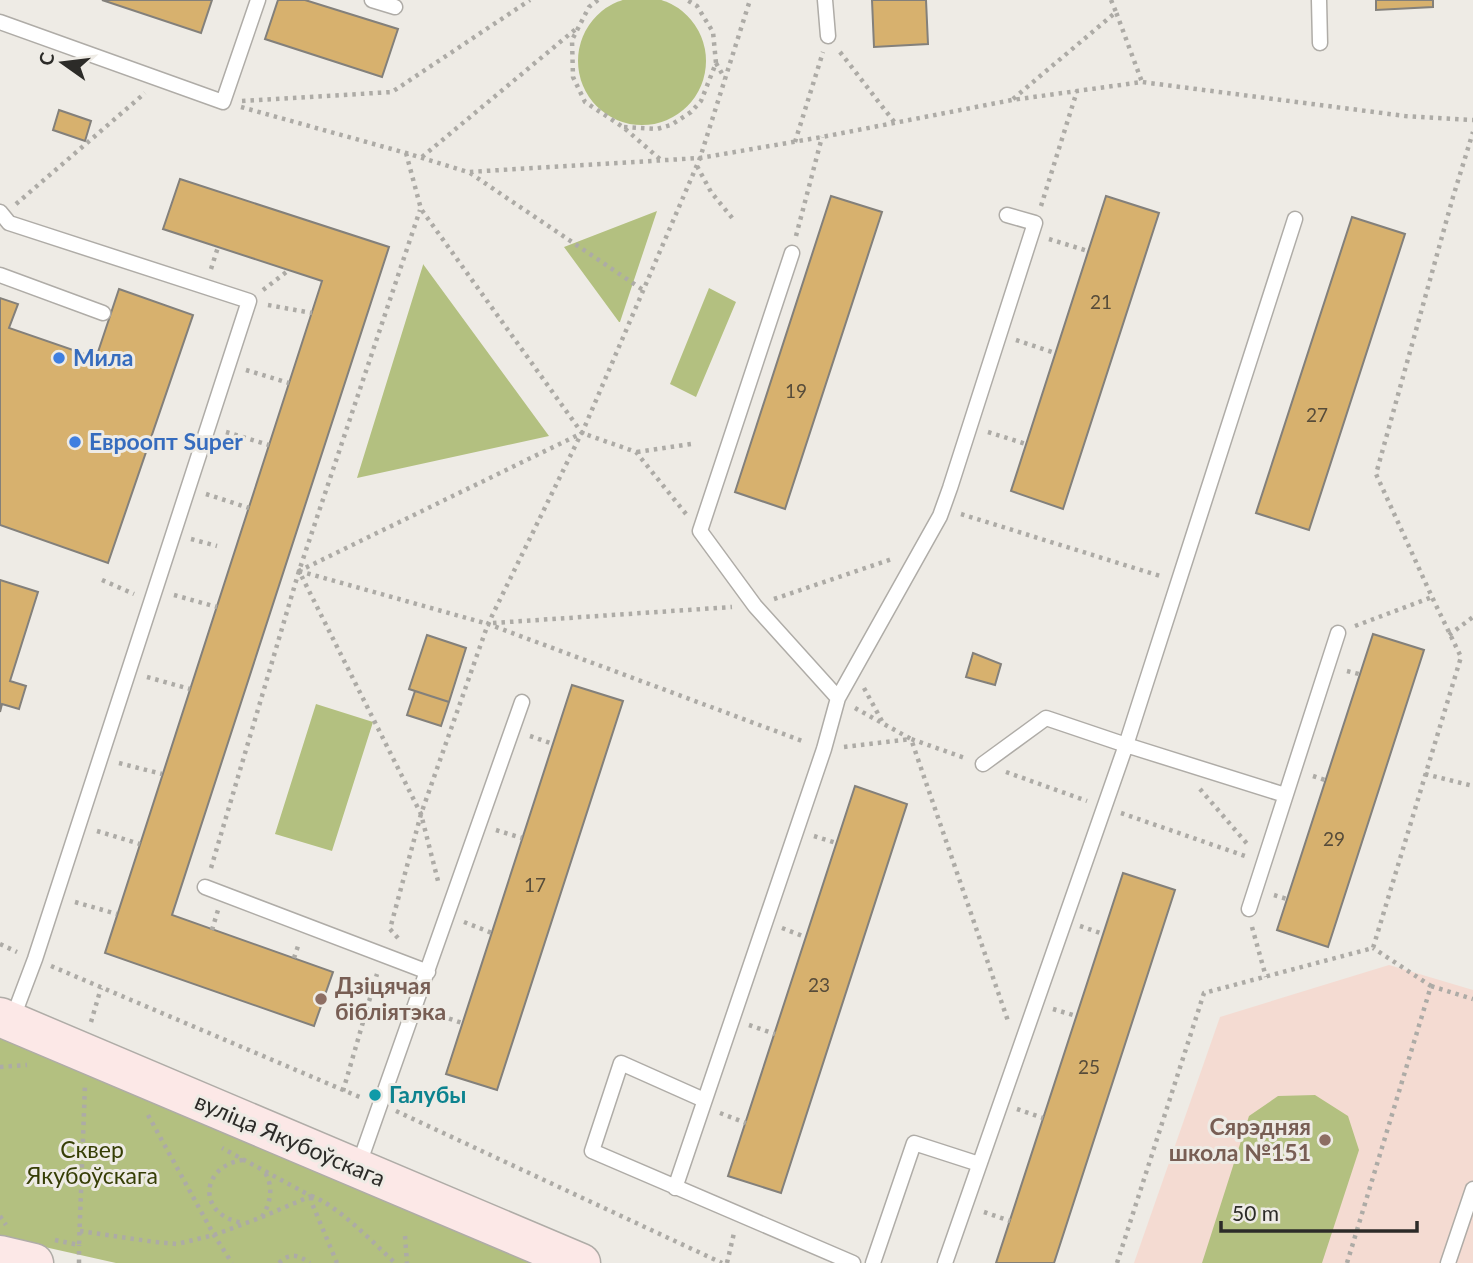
<svg xmlns="http://www.w3.org/2000/svg" width="1473" height="1263" viewBox="0 0 1473 1263" font-family="Lato,sans-serif">
	<rect width="100%" height="100%" fill="#eeebe5"/>
	<path fill="#f4dbd2" d="M1389 965 1473 990V1263H1134L1220 1017Z"/>
	<path fill="#b3c080" d="M578 61a64 64 0 1 1 128 0a64 64 0 1 1-128 0Z
		M657 211 620 322H619L564 247Z
		M423 264 549 436 357 478 423 265Z
		M709 288 736 302 696 397 670 384Z
		M316 704 373 722 332 851 275 834Z
		M0 1022 554 1263H116L0 1237Z
		M1315 1095 1348 1116 1359 1150 1322 1263H1202L1249 1116 1278 1096Z"/>
	<path fill="#d7b16e" stroke="#83807b" stroke-width="2" d="M102 0H212L201 33Z
		M278 0H305L398 29 382 77 265 39Z
		M872 0H926L928 44 874 47Z
		M1376 0H1433V7L1376 10Z
		M59 110 91 121 85 141 53 130Z
		M180 179 389 247 172 915 333 972 314 1026 105 953 322 281 163 229Z
		M831 196 882 212 785 509 735 492Z
		M1106 196 1159 213 1063 509 1011 491Z
		M1352 217 1405 234 1309 530 1256 513Z
		M119 289 193 315 108 563 0 525V298L18 304 9 328 96 358Z
		M0 580 38 592 10 681 26 686 19 709 2 704 0 712Z
		M1373 634 1424 650 1328 947 1277 930Z
		M427 635 466 648 449 702 409 689Z
		M973 653 1001 664 995 685 966 677Z
		M572 685 623 701 497 1090 446 1074Z
		M415 691 449 702 441 726 407 715Z
		M855 786 907 804 781 1193 728 1176Z
		M1123 873 1175 890 1054 1263H996Z"/>
	<g fill="none" stroke-linecap="round" stroke-linejoin="round">
		<g stroke="#afaca7" stroke-width="17">
			<path id="lane" d="M372 0 395 7
				M825 0 828 36
				M1319 0 1320 43
				M0 22 223 102 258 0
				M0 212 9 223 249 301 35 959 12 1020
				M792 253 700 531 755 606 838 698
				M0 275 103 313
				M983 764 1046 718 1126 745 1285 795
				M205 887 428 972
				M1249 909 1338 633
				M704 1100 621 1063 592 1151 853 1263
				M358 1167 522 702
				M675 1188 824 749 838 698 940 516 950 488 1035 223 1007 215
				M873 1263 914 1143 979 1164
				M945 1263 1126 745 1295 219
				M1448 1263 1473 1189"/>
		</g>
		<g stroke="#afaca7" stroke-width="41">
			<path id="secondary" d="M0 1017 581 1263
				M0 1255 34 1263"/>
		</g>
		<path stroke="#adaba6" stroke-width="4.5" stroke-dasharray="3.5 5" stroke-linecap="butt" d="M598 0 589 7 572 40 573 77 585 102 623 127 661 160
			M1111 0 1116 12
			M840 52 895 123
			M716 63 725 79
			M1013 99 1116 12 1142 82
			M242 101 392 92 530 0
			M241 107 406 153 468 172 700 158 822 137 1012 100 1142 82 1405 116 1473 120
			M624 127 657 129 671 125 691 112 701 101 716 63 713 32 697 6 687 0
			M795 142 823 52
			M406 153 421 209 582 433 299 571 421 814 438 881
			M422 157 577 28
			M697 166 711 192 733 219
			M470 173 643 290
			M16 204 145 93
			M1041 206 1077 91
			M796 236 822 137
			M1049 239 1088 251
			M211 269 218 247
			M263 290 289 270
			M268 305 312 313
			M1016 340 1055 353
			M246 370 289 383
			M226 432 269 445
			M988 432 1026 444
			M637 452 691 444
			M206 494 249 508
			M686 514 636 452 582 433 700 158 750 0
			M961 514 1160 576
			M191 539 217 546
			M299 571 488 624 805 742
			M102 580 134 594
			M174 595 217 607
			M774 599 892 559
			M493 623 732 607
			M1355 626 1432 597
			M1449 635 1473 617
			M1347 671 1359 674
			M147 677 190 689
			M864 688 883 723
			M855 708 911 739 1008 1021
			M530 736 553 744
			M844 747 911 739 965 758
			M119 763 162 774
			M1006 772 1087 801
			M1425 774 1473 786
			M1313 776 1325 780
			M1200 789 1249 846
			M1121 813 1245 856
			M496 830 522 838
			M97 831 140 844
			M814 836 836 843
			M211 868 299 571 420 210
			M1274 895 1287 899
			M75 902 117 914
			M464 922 492 933
			M1080 926 1103 934
			M1252 927 1266 977
			M782 928 805 937
			M212 930 218 910
			M398 938 390 929 421 814 488 624 581 434
			M0 944 17 952
			M294 958 299 943
			M51 966 362 1098
			M1431 986 1473 999
			M1053 1009 1076 1016
			M433 1013 462 1023
			M91 1022 101 988
			M749 1025 775 1034
			M0 1067 27 1065
			M343 1091 377 974
			M1017 1109 1043 1118
			M396 1111 722 1263
			M720 1113 746 1123
			M148 1115 214 1235 232 1263
			M243 1160C200 1166 196 1216 244 1223
			M311 1196C335 1203 376 1245 395 1263
			M311 1197V1201L337 1263
			M984 1212 1010 1221
			M0 1216 6 1225
			M262 1217C271 1202 274 1186 264 1171
			M80 1231 155 1242 177 1244 214 1235 262 1217 311 1196 222 1148
			M405 1236 407 1263
			M55 1240 79 1245 85 1085
			M79 1263V1245
			M279 1263C290 1252 298 1255 310 1263
			M727 1263 734 1233
			M1117 1263 1204 993 1373 948 1461 657 1432 597 1376 474 1453 197 1473 132
			M1347 1263 1431 986 1373 948"/>
		<use href="#lane" stroke="#fff" stroke-width="14"/>
		<use href="#secondary" stroke="#fce8e7" stroke-width="38"/>
	</g>
	<g fill="#3f7fe0" stroke="#eeebe5" stroke-width="2.5">
		<circle cx="59" cy="358" r="7"/>
		<circle cx="75" cy="442" r="7"/>
	</g>
	<g fill="#8d6e63" stroke="#eeebe5" stroke-width="2.5">
		<circle cx="321" cy="999" r="7"/>
		<circle cx="1325" cy="1140" r="7"/>
	</g>
	<circle fill="#0f9aa8" stroke="#eeebe5" stroke-width="2.5" cx="375" cy="1095" r="7"/>
	<g text-anchor="middle" stroke-width="6" stroke-linejoin="round" paint-order="stroke">
		<g font-size="19" fill="#574c3a">
			<text x="1101" y="309">21</text>
			<text x="796" y="398">19</text>
			<text x="1317" y="422">27</text>
			<text x="1334" y="846">29</text>
			<text x="535" y="892">17</text>
			<text x="819" y="992">23</text>
			<text x="1089" y="1074">25</text>
		</g>
		<g font-size="23" font-weight="bold" fill="#366cbe" stroke="#eeebe5" text-anchor="start">
			<text x="73" y="366">Мила</text>
			<text x="89" y="450">Евроопт Super</text>
		</g>
		<g font-size="23" font-weight="bold" fill="#785e54" stroke="#eeebe5" text-anchor="start">
			<text x="335" y="994">Дзіцячая<tspan x="335" dy="26">бібліятэка</tspan></text>
			<text x="1311" y="1135" text-anchor="end">Сярэдняя<tspan x="1311" dy="26">школа №151</tspan></text>
		</g>
		<g font-size="23" font-weight="bold" fill="#0d838f" stroke="#eeebe5" text-anchor="start">
			<text x="389" y="1103">Галубы</text>
		</g>
		<g font-size="23" fill="#2c2b28" stroke="#eeebe5">
			<text transform="translate(290 1140) rotate(23)" y="8">вуліца Якубоўскага</text>
		</g>
		<g font-size="23" fill="#363e05" stroke="#eeebe5">
			<text x="92" y="1158">Сквер<tspan x="92" dy="26">Якубоўскага</tspan></text>
		</g>
	</g>
	<g transform="translate(63 63) rotate(284)" stroke="#eeebe5" stroke-width="5" paint-order="stroke">
	<path d="M0-5L12 26L0 18L-12 26Z" fill="#2c2b28"/>
	<text y="-10" font-size="19" font-weight="bold" text-anchor="middle" fill="#2c2b28">С</text>
	</g>
	<path d="M1221 1221v10h196v-10" fill="none" stroke="#2c2b28" stroke-width="3.5"/>
	<text x="1232" y="1221" font-size="21" fill="#2c2b28" stroke="#eeebe5" stroke-width="5" paint-order="stroke">50 m</text>
</svg>
